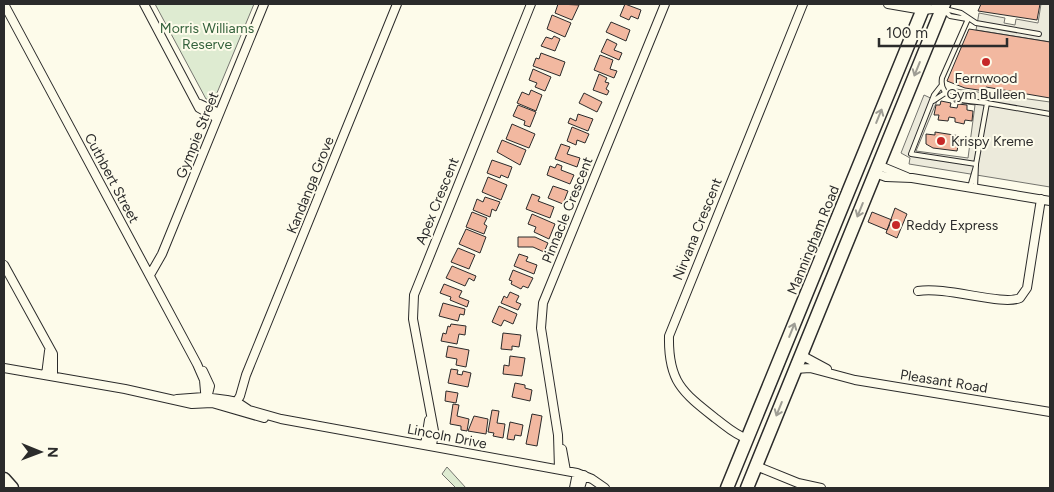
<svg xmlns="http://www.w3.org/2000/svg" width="1054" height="492" viewBox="0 0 1054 492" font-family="Figtree,sans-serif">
	<rect width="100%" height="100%" fill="#fdfbea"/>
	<path fill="#deebd1" stroke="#74746e" d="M155 4H254L214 100 206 99Z
		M447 467 466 488H456L442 474Z"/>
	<path fill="#eceadb" stroke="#74746e" d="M1041 4H1050V42L976 30 979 13 1005 18 1004 23 1015 25 1016 19 1038 23Z
		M956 89 1050 102V187L909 164 910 158 901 153 924 95 937 101 916 151 968 158 975 105 954 102Z"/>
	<path fill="#f2b8a0" stroke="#2b2b2b" d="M558 4 579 5 572 20 555 13Z
		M625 4 641 10 638 19 631 16 629 20 620 16Z
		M981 4H1040L1037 20 978 11Z
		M552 15 571 23 565 37 547 29Z
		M611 22 630 30 626 41 606 32Z
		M969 29 1050 42V98L986 87 985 91 965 88 947 81Z
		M554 36 560 39 555 51 541 46 546 37 552 39Z
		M607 39 617 44 614 50 622 53 619 60 601 52Z
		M541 53 565 62 560 76 533 66 536 58 539 59Z
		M600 55 613 60 610 69 617 71 614 78 594 70Z
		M533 69 551 77 545 91 535 87 537 83 529 80Z
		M599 74 607 78 605 82 609 83 606 89 609 91 607 95 593 90Z
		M531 90 542 95 536 111 517 103 522 92 529 95Z
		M584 93 602 102 597 112 579 103Z
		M941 101 951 103 950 107 957 108 958 104 967 105V110L973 111 972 121 965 120 964 124 955 122V118L949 117 948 121 938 120 939 115H934L936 105H940Z
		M518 105 536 112 530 127 524 125 525 121 513 116Z
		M578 114 593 119 588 131 568 123 570 118 576 121Z
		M512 124 535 134 529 148 506 139Z
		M572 127 589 134 585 143 577 140 576 145 567 141Z
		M935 132 960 136 957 151 933 148 926 144V134L935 135Z
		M502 140 526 150 520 165 497 152Z
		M561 144 570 147 567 154 580 158 577 167 555 159Z
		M492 160 512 167 508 178 501 175 500 178 487 173Z
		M557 164 562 166 561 170 574 175 570 184 547 175 550 166 555 168Z
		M488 177 507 185 501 200 482 192Z
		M553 186 568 191 563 204 548 198Z
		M532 194 540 197 538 201 554 207 550 218 526 209Z
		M485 197 500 202 496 211 492 209 490 217 473 210 477 199 483 202Z
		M895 208 907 214 897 238 886 233Z
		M472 212 487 218 484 224 487 226 484 234 466 227Z
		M872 212 892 220 887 230 868 222Z
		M532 214 555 224 549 239 534 232 536 227 528 224Z
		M466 229 486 237 480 253 459 244Z
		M518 237H535L548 243 544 252 533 247H518Z
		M458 248 475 255 469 269 451 262Z
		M519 254 528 257 526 261 537 265 534 274 514 266Z
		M452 266 476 276 474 281 469 278 465 286 446 278Z
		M513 270 533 278 528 288 523 286 521 289 511 284 512 281 509 280Z
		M444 284 462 291 459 297 469 301 467 307 450 300 451 297 440 293Z
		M510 292 519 296 516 302 521 304 518 310 501 303 504 296 507 298Z
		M443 303 465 309 464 315 460 314 458 321 439 316Z
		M499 306 517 314 513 324 504 320 501 326 492 322Z
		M451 324 466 326 465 335 459 334 457 344 441 341 443 333 446 334 448 326 450 327Z
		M503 333 521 335 519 347 512 346V350L501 349Z
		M448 346 469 350 466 367 456 365 457 359 446 357Z
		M510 356 525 358 522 376 503 374 504 365 509 366Z
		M451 369 458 370 457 374 462 375 463 371 471 373 468 387 448 383Z
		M515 383 525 385V388L532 390 530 401 512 397Z
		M446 391 458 393 456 403 445 401Z
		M453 404 459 405 457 416 469 419 467 431 461 430V426L450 424Z
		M492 410 499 411 497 423 505 424 503 438 493 436 494 433 488 432Z
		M532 414 542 416 537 446 526 444Z
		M474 416 488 419 486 434 468 431Z
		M510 422 523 425 521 436 515 435 514 440 507 439Z"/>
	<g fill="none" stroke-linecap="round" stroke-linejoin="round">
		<g stroke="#2b2b2b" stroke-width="6">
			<path id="lane" d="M945 9 961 13 976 23 1039 34
				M944 10 950 16 967 19
				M968 19 942 78C938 102 970 101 987 103
				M941 86 934 95 911 154 976 164
				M933 101 945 93
				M970 187 976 166
				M975 188 976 164 987 103 1050 114"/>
		</g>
		<g stroke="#2b2b2b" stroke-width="10">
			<path id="street" d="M4 4 197 364 204 380 206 403
				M144 4 199 108 217 118
				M888 4 923 10 943 8
				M200 104 219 113
				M878 165 907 177
				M875 173 886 177 912 178 1050 201
				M4 265 53 354V376
				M150 275 162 254 264 4
				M918 291C946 286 1002 306 1020 298L1027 288 1041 199
				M801 355 827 369
				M4 368 125 389 192 404 212 403 264 418
				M795 369 810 368 855 380 1050 412
				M203 371 210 386 206 402
				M46 375 49 351
				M177 399 204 397 227 400 237 402 249 410 281 419 577 473 592 479 605 488
				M233 408 240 396 246 375 397 4
				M748 439C735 435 726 426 715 418 682 392 668 381 669 336L803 4
				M425 445 429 420
				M432 446 434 431 413 319 414 295 531 4
				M562 449 566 471
				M756 466 798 483 821 488
				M559 469 558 435 541 328 543 303 665 4
				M574 488 577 473
				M580 488 584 475"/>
		</g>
		<g stroke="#2b2b2b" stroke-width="15">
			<path id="primary" d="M4 479 12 488
				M727 488 925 4
				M747 488 944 4"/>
		</g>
		<use href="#lane" stroke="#fdfbea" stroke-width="4"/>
		<use href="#street" stroke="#fdfbea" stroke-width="8"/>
		<use href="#primary" stroke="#fdfbea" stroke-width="12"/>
	</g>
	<defs><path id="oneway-shaft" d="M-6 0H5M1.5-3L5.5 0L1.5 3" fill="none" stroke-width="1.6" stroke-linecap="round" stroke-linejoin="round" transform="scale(1.25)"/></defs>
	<g stroke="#9e9d94">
		<use href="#oneway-shaft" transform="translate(917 69) rotate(112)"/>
		<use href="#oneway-shaft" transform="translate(879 116) rotate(-68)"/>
		<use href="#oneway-shaft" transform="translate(860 210) rotate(112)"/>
		<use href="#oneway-shaft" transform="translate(792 330) rotate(-68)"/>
		<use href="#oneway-shaft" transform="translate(779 409) rotate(112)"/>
	</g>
	<g fill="#c62828" stroke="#fdfbea" stroke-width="2">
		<circle cx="986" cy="62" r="5"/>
		<circle cx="941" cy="141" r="5"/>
		<circle cx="896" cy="225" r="5"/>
	</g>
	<g text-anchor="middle" stroke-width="4" stroke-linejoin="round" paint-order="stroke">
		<g font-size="14" fill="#34623c" stroke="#fdfbea">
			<text x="207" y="33">Morris Williams<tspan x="207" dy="16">Reserve</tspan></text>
		</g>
		<g font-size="14" fill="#2b2b2b" stroke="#fdfbea" text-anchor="start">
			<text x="986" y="83" text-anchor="middle">Fernwood<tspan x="986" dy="16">Gym Bulleen</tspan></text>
			<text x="951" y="146">Krispy Kreme</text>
			<text x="906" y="230">Reddy Express</text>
		</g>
		<g font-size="14" fill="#2b2b2b" stroke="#fdfbea">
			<text transform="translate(197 135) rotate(-68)" y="5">Gympie Street</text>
			<text transform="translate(112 178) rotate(62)" y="5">Cuthbert Street</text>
			<text transform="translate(310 185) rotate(-68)" y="5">Kandanga Grove</text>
			<text transform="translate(437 201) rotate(-68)" y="5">Apex Crescent</text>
			<text transform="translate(567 210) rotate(-68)" y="5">Pinnacle Crescent</text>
			<text transform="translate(697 229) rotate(-68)" y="5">Nirvana Crescent</text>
			<text transform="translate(813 240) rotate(-68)" y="5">Manningham Road</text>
			<text transform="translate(944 381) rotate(9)" y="5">Pleasant Road</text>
			<text transform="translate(447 436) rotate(11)" y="5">Lincoln Drive</text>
		</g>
	</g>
	<rect width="1054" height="492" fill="none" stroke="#2b2b2b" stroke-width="10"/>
	<g transform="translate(40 452) rotate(91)" stroke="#fdfbea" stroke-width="4" paint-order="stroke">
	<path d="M0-4L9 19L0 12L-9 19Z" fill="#2b2b2b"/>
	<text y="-8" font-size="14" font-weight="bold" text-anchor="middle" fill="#2b2b2b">N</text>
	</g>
	<path d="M879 38v8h128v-8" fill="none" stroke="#2b2b2b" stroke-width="2.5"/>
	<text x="886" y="38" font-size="15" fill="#2b2b2b" stroke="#fdfbea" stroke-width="4" paint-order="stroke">100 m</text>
</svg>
